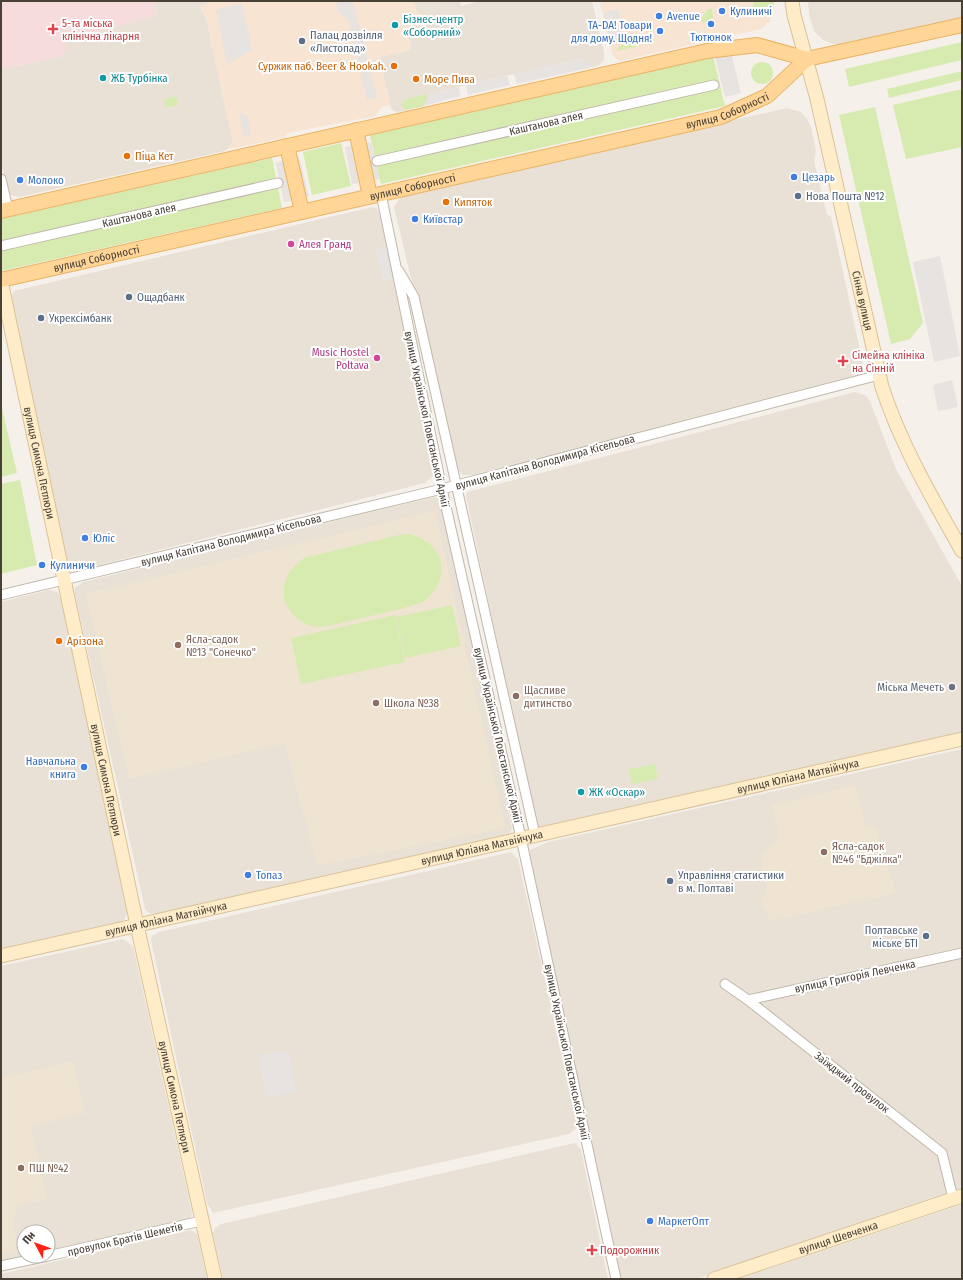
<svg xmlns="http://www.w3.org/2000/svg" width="963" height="1280" viewBox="0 0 963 1280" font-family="'Fira Sans Condensed',sans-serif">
	<rect width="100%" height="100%" fill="#f5f0e9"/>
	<path fill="#e9e1d6" d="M153 1H209L200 7 206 18 233 143 231 146 225 151 113 176 19 197 11 195 8 191 1 162V69L60 57 65 41 157 15Z
		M412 1H460L461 6 480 1H592L604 53V60L599 65 593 67 582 59 466 85 429 94 424 106 399 112 394 111 391 108 379 57 411 50 407 33 412 27 430 23 417 11Z
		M808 1H962V18L841 45 833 44 823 40 814 31 809 15Z
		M787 108 801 112 807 119 811 127 816 152 814 161 827 214 831 217 863 364 861 370 852 376 472 475H463L458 470 455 462 394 207 399 199 403 196Z
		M372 207 376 208 380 214 387 247 376 249 383 280 393 279 433 466V475L430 479 425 483 80 570 69 566 66 561 10 300 14 291Z
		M855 392 865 395 870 401 896 469 962 586V733L539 827 536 826 466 496 467 492Z
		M433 497 439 498 441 503 512 828 510 833 504 837 157 914 149 913 145 909 75 595V588L83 582Z
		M48 590 57 592 62 600 127 913 124 920 115 925 1 950V602Z
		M962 749V1190L696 1279H620L530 856V850L548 842Z
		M511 852 518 859 577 1123 576 1128 569 1134 213 1213 207 1203 151 940 152 936 159 932Z
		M123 939 133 946 192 1212 191 1218 186 1222 48 1251V1232H24L25 1256 1 1261V966Z
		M575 1143 581 1150 608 1279H223L213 1233 215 1228 221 1224Z
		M962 1205V1279H739L954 1207Z
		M191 1230 197 1234 207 1279H1V1274Z"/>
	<path fill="#f8e4d3" d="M209 1H412L417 11 431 23 413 27V31L408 33 411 50 379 57 390 105 381 107 376 116 288 133 284 138 229 149 233 143 206 18 200 6Z
		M610 1H774L770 21 761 29 620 61 616 59 612 53 600 3Z"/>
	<path fill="#efe4d2" d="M435 511 505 828 317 866 285 743 129 779 86 594Z
		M855 785 866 825 875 826 896 893 771 921 761 904 767 888 760 856 779 838 772 805Z
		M73 1061 85 1113 31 1126 47 1199 17 1206 13 1225 19 1251 1 1255V1078Z"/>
	<path fill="#f6dcdc" d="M1 1H153L157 15 65 41 67 49 60 57 1 69Z"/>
	<path fill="#d7ebb0" d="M755 1H774L773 9 750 13Z
		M708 9H712L713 18 704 23 700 20Z
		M962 42V60L849 87 845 69Z
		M632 43 640 46 616 51 620 46Z
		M713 56 725 106 381 184 370 135Z
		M751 73a11 11 0 1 1 22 0a11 11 0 1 1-22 0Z
		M962 71V80L889 98 887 89Z
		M962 89V147L906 159 893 105Z
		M429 94 424 106 405 110 401 104 406 99Z
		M176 96 178 105 166 108 164 99Z
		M875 107 923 323 910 339 891 344 839 115Z
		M341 143 351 186 312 195 303 152Z
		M272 158 282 208 1 271V219Z
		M1 404 17 473 1 477Z
		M20 480 37 565 1 574V484Z
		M409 534C447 544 452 579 423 602 401 610 377 614 355 620 343 622 330 627 319 627 302 626 287 613 284 597 281 580 291 568 304 558L399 535Z
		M452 605 461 646 405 658 396 617Z
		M395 615 405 662 301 684 291 638Z
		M655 764 658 779 632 784 629 769Z"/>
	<path fill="#e6e3e0" d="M336 1H353L377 98 367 100 348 19 338 12Z
		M242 3 252 50 227 64 216 10Z
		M618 9 625 40 610 43 604 13Z
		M731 52 741 93 725 97 715 57Z
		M583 59 593 67 517 84 514 74Z
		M507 76 510 85 468 95 466 85Z
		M459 87 460 96 424 106 429 94Z
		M239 112 248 117 251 135 244 136Z
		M371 142 380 179 373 180 365 144Z
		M351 146 359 183 352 184 345 147Z
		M299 157 309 196 304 197 294 158Z
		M283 161 291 201 284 202 276 163Z
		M391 246 398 278 383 281 376 249Z
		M940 256 960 356 934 362 913 262Z
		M952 380 958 407 938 411 933 385Z
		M288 1050 296 1092 266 1097 258 1055Z"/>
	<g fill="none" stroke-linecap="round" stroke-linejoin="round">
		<g stroke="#c1b7aa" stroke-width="11">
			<path id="street" d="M377 161 714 85
				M1 179 8 209
				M381 194 442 489 521 838 616 1279
				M1 246 278 183
				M399 271 414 297 535 835
				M1 595 442 489 879 375
				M725 984 748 1000 942 1153 953 1198
				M748 1000 962 953
				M48 1256 201 1221
				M1 1266 48 1256"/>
		</g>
		<g stroke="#dac298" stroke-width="15">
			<g id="secondary">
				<path id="s1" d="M792 1 794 15 817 99 882 387C901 445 932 498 962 551"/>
				<path id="s2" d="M1 281 137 925 215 1279"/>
				<path id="s3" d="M1 956 962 739"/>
				<path id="s4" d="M714 1279 962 1196"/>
			</g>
		</g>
		<g stroke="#eab262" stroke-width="16">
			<g id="primary">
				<path d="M356 130 370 196"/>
				<path d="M287 146 302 212"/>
				<path d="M1 211 707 51 757 45 807 59 962 25"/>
				<path id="s5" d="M1 280 721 117 767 96 807 59"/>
			</g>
		</g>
		<use href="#street" stroke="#fff" stroke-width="9"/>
		<use href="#secondary" stroke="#ffecc9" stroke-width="13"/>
		<use href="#primary" stroke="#ffd698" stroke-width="14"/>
	</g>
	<g fill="#3f7fe0" stroke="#fff" stroke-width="1.5">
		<circle cx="722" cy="11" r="4"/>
		<circle cx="659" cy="16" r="4"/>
		<circle cx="711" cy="24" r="4"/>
		<circle cx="660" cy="31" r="4"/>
		<circle cx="794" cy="177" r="4"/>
		<circle cx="20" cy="180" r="4"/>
		<circle cx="415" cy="219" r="4"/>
		<circle cx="85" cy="538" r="4"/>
		<circle cx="42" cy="565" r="4"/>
		<circle cx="84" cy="767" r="4"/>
		<circle cx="248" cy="875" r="4"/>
		<circle cx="650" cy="1221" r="4"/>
	</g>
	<g fill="#0f9aa8" stroke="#fff" stroke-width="1.5">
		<circle cx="395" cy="25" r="4"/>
		<circle cx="103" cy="78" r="4"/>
		<circle cx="581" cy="792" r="4"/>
	</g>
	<g fill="#e0444e" stroke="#fff" stroke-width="1.5">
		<path d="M51 23h4v4h4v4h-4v4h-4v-4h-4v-4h4z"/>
		<path d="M841 355h4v4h4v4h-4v4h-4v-4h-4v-4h4z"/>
		<path d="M590 1244h4v4h4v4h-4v4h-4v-4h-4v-4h4z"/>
	</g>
	<g fill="#5c6f8a" stroke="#fff" stroke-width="1.5">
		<circle cx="302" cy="41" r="4"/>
		<circle cx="798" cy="196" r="4"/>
		<circle cx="129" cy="297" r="4"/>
		<circle cx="41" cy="318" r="4"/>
		<circle cx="670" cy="881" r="4"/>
		<circle cx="926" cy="936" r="4"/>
	</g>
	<g fill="#e8710a" stroke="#fff" stroke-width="1.5">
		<circle cx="394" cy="66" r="4"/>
		<circle cx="416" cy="79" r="4"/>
		<circle cx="127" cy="156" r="4"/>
		<circle cx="446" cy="202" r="4"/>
		<circle cx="59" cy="641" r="4"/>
	</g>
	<g fill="#d1479c" stroke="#fff" stroke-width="1.5">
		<circle cx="291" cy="244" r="4"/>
		<circle cx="377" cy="358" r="4"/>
	</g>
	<g fill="#8d6e63" stroke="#fff" stroke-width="1.5">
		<circle cx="178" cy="645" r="4"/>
		<circle cx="516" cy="696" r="4"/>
		<circle cx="376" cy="703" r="4"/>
		<circle cx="824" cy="852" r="4"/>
		<circle cx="21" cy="1168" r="4"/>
	</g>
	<circle fill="#6b7280" stroke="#fff" stroke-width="1.5" cx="952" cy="687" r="4"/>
	<g text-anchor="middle" stroke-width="4" stroke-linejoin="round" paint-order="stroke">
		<g font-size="11" fill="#366cbe" stroke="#fff" text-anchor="start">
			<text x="730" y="15">Кулиничі</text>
			<text x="667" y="20">Avenue</text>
			<text x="652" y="29" text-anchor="end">TA-DA! Товари<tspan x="652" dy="13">для дому. Щодня!</tspan></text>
			<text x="711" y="41" text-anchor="middle">Тютюнок</text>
			<text x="802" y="181">Цезарь</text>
			<text x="28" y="184">Молоко</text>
			<text x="423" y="223">Київстар</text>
			<text x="93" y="542">Юліс</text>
			<text x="50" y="569">Кулиничи</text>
			<text x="76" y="765" text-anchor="end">Навчальна<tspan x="76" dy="13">книга</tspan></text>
			<text x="256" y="879">Топаз</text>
			<text x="658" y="1225">МаркетОпт</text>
		</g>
		<g font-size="11" fill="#0d838f" stroke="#fff" text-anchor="start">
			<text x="403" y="23">Бізнес-центр<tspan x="403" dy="13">«Соборний»</tspan></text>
			<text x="111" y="82">ЖБ Турбінка</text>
			<text x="589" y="796">ЖК «Оскар»</text>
		</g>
		<g font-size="11" fill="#be3a42" stroke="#fff" text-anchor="start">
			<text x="62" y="27">5-та міська<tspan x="62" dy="13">клінічна лікарня</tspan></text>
			<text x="852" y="359">Сімейна клініка<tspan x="852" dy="13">на Сінній</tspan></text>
			<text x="600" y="1254">Подорожник</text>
		</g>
		<g font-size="11" fill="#4e5e75" stroke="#fff" text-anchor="start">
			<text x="310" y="39">Палац дозвілля<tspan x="310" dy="13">«Листопад»</tspan></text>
			<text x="806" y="200">Нова Пошта №12</text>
			<text x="137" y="301">Ощадбанк</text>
			<text x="49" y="322">Укрексімбанк</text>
			<text x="678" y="879">Управління статистики<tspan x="678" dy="13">в м. Полтаві</tspan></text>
			<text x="918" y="934" text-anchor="end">Полтавське<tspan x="918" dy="13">міське БТІ</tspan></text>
		</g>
		<g font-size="11" fill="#c56008" stroke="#fff" text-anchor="start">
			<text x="386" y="70" text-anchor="end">Суржик паб. Beer &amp; Hookah.</text>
			<text x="424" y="83">Море Пива</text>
			<text x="135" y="160">Піца Кет</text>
			<text x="454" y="206">Кипяток</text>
			<text x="67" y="645">Арізона</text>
		</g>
		<g font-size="11" fill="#494036" stroke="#fff">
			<text dy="4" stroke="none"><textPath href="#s5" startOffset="746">вулиця Соборності</textPath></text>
			<text transform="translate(546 123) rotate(-13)" y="4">Каштанова алея</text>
			<text dy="4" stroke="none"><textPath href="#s5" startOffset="422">вулиця Соборності</textPath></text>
			<text transform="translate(139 215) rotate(-13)" y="4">Каштанова алея</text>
			<text dy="4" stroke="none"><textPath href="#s5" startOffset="98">вулиця Соборності</textPath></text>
			<text dy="4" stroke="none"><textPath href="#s1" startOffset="308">Сінна вулиця</textPath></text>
			<text transform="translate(427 419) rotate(78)" y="4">вулиця Української Повстанської Армії</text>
			<text transform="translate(545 462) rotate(-15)" y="4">вулиця Капітана Володимира Кісельова</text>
			<text dy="4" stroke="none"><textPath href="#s2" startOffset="186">вулиця Симона Петлюри</textPath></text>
			<text transform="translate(231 540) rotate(-14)" y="4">вулиця Капітана Володимира Кісельова</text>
			<text transform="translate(498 735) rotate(77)" y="4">вулиця Української Повстанської Армії</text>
			<text dy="4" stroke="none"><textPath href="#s3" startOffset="817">вулиця Юліана Матвійчука</textPath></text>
			<text dy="4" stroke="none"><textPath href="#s2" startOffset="510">вулиця Симона Петлюри</textPath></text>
			<text dy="4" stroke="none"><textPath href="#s3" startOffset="493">вулиця Юліана Матвійчука</textPath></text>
			<text dy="4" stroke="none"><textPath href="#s3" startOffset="169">вулиця Юліана Матвійчука</textPath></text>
			<text transform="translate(855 976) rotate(-12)" y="4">вулиця Григорія Левченка</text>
			<text transform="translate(567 1052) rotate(78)" y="4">вулиця Української Повстанської Армії</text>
			<text transform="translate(852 1082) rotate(38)" y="4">Заїжджий провулок</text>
			<text dy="4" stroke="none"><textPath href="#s2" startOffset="834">вулиця Симона Петлюри</textPath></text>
			<text dy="4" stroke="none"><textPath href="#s4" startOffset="131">вулиця Шевченка</textPath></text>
			<text transform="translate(125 1239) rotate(-13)" y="4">провулок Братів Шеметів</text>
		</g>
		<g font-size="11" fill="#b23c85" stroke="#fff" text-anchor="start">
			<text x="299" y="248">Алея Гранд</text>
			<text x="369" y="356" text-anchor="end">Music Hostel<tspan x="369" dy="13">Poltava</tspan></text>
		</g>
		<g font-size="11" fill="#785e54" stroke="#fff" text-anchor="start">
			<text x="186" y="643">Ясла-садок<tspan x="186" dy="13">№13 "Сонечко"</tspan></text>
			<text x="524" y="694">Щасливе<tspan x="524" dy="13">дитинство</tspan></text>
			<text x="384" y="707">Школа №38</text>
			<text x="832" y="850">Ясла-садок<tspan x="832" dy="13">№46 "Бджілка"</tspan></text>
			<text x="29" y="1172">ПШ №42</text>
		</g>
		<g font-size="11" fill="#5b616d" stroke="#fff" text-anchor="end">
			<text x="944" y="691">Міська Мечеть</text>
		</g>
	</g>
	<rect width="963" height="1280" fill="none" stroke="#494036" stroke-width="4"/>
	<g transform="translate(36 1244) rotate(311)"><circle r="19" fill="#ffffff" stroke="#b6b3af"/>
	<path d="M0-3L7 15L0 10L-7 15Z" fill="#ff2016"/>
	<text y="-6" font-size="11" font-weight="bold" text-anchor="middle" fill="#494036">Пн</text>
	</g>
</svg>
